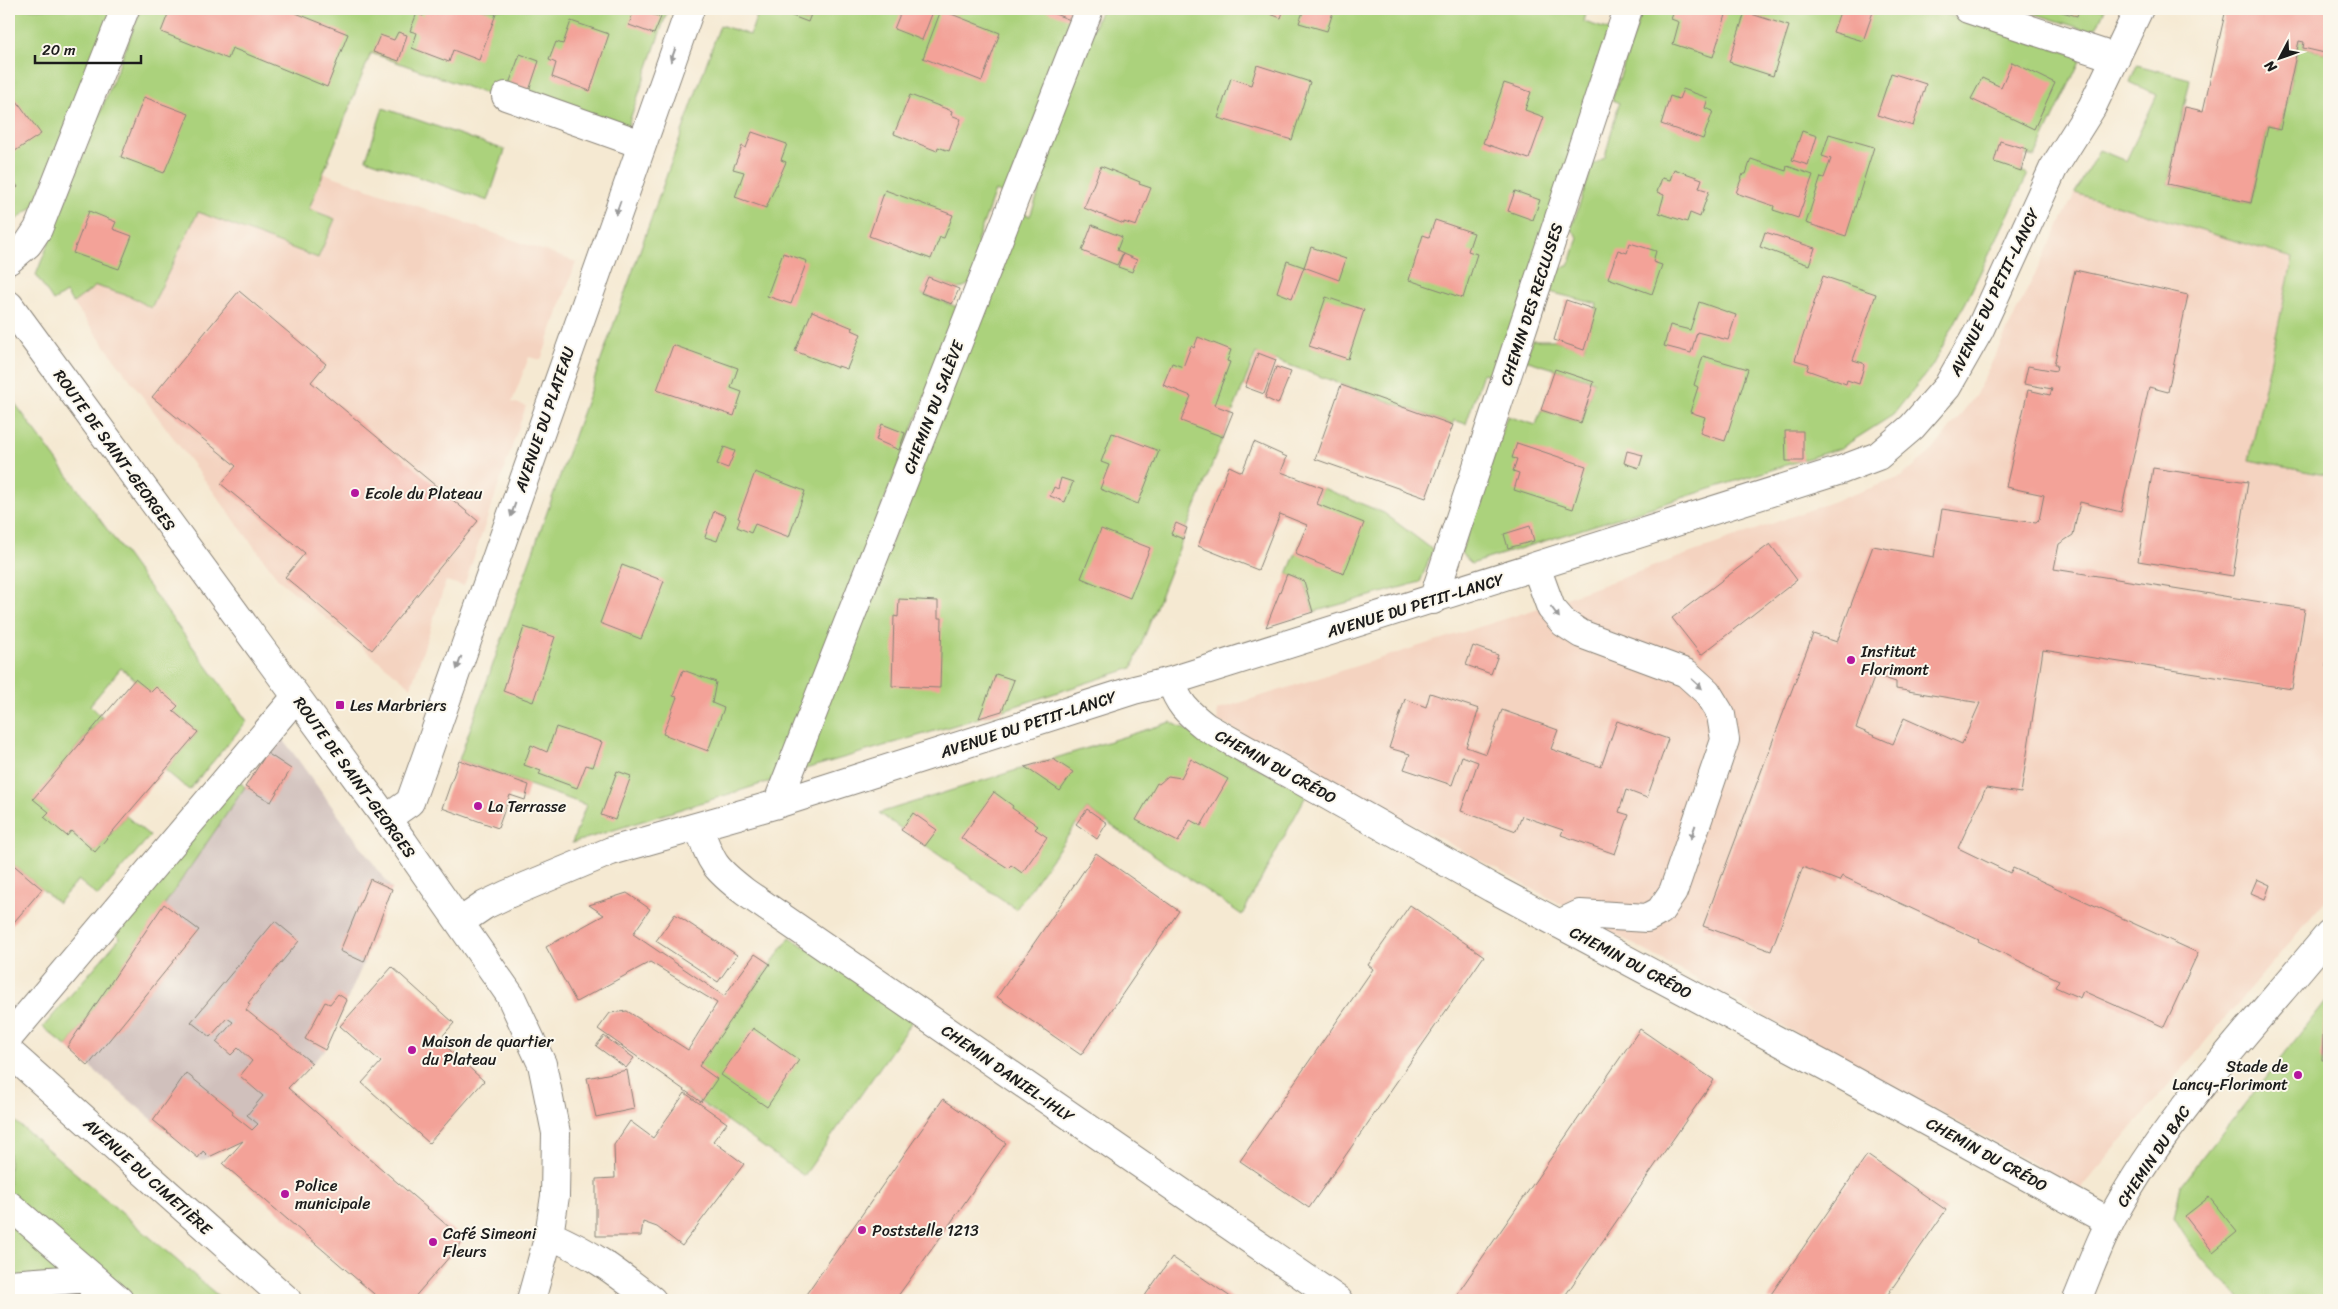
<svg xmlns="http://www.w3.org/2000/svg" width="2338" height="1309" viewBox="0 0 2338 1309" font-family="Sriracha,sans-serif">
	<rect width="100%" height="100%" fill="#fbf7ec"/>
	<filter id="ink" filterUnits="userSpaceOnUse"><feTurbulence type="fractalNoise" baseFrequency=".02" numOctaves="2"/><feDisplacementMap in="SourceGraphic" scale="10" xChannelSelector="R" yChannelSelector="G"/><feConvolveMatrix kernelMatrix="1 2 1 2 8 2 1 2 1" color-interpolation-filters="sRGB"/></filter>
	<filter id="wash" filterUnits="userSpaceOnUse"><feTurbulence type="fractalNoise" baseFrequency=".0096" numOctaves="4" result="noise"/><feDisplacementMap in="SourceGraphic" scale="20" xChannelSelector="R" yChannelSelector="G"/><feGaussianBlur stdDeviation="1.12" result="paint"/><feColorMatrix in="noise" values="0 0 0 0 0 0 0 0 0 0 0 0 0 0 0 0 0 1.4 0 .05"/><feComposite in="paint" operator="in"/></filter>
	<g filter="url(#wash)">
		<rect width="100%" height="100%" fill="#f5e9d2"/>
		<path fill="#f4d3c0" d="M324 173 576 262 541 360 529 357 512 402 526 406 464 586 446 581 411 687 279 580 73 303 96 286 132 297 151 308 198 212 318 258 335 219 309 209Z
			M2075 193 2293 258 2249 460 2329 477V896L2080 1189 1445 841 1218 721 1217 710 1530 611 1901 477 1933 450 1975 396Z"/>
		<path fill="#d0c0bc" d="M280 735 392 889 364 962 325 1050 288 1088 243 1141 201 1161 67 1047Z"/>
		<path fill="#abd27c" stroke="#64774c" d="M9 9H112L34 206 9 225Z
			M141 9H668L626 131 506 101 371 53 309 209 335 219 318 258 198 212 151 308 132 297 96 286 73 303 66 293 53 301 36 275Z
			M759 9H773L808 22 813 9H1077L1005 195 995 191 977 241 984 245 970 284 959 289 928 277 922 294 960 308 774 780 572 843 586 805 459 760 720 25 750 35Z
			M1101 9H1587L1584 22 1613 31 1496 377 1483 373 1466 424 1454 420 1453 425 1256 353 1132 668 979 718 802 770 1021 212 1030 216 1040 189 1034 179Z
			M1643 9H1929L2075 55 2080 61 2035 157 2025 155 2021 171 2028 174 1967 300 1932 366 1893 415 1841 448 1471 564 1461 553 1507 416 1536 425 1541 410 1581 423 1594 381 1525 360 1532 340H1554L1584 349 1597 304 1550 292 1557 270 1570 264 1578 237 1571 229 1593 165 1605 157 1619 103 1612 100Z
			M2020 9H2105L2097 27 2089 31Z
			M2299 41 2304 42 2303 48 2329 54V476L2249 460 2293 258 2075 193 2099 150 2126 161 2157 95 2130 82 2137 65 2190 79 2168 184 2251 203 2268 127 2280 130Z
			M383 108 505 150 488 201 366 159Z
			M9 395 247 721 189 790 165 770 198 732 121 668 90 705 102 717 34 799 95 852 126 816 150 836 98 896 78 880 58 903 9 861Z
			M1323 488 1384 513 1433 550 1420 582 1313 612 1304 581 1287 574Z
			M1171 722 1307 794 1242 915 1087 809 1016 909 879 813Z
			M238 780 245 787 67 1047 43 1027 120 938 115 932Z
			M790 937 913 1020 804 1176 682 1089Z
			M2329 997V1300H2242C2213 1272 2195 1254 2174 1218L2181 1185Z
			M9 1116 223 1300H9Z"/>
		<g id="blocks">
			<path fill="#f3a298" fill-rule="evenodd" d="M170 9H286L348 34 327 87 232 48 228 59 161 32Z
				M426 9H481L496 14 479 60 453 50 449 62 412 48 417 33 410 31 417 13 423 16Z
				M634 9 661 17 654 34 629 25Z
				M774 9H813L808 22Z
				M902 9H934L922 40 894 29Z
				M1042 9H1077L1073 21Z
				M1257 9H1284L1281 18Z
				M1304 9H1329L1333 12 1327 31 1299 23Z
				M1675 9H1708L1726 15 1713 57 1673 44 1679 22 1671 19Z
				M1841 9H1874L1863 41 1833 32Z
				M2059 9H2079L2077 16 2058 11Z
				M2226 9H2329V54L2303 48 2304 42 2299 41 2280 130 2268 127 2251 203 2168 184 2185 107 2203 111Z
				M941 10 1000 33 982 81 923 58Z
				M1745 12 1789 26 1773 76 1729 62Z
				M571 21 609 34 590 91 552 77 556 63 549 60 556 42 563 44Z
				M398 32 407 35 399 61 373 52 380 35 394 40Z
				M520 54 539 61 529 91 509 84Z
				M2012 62 2055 83 2034 129 1971 99 1982 78 2001 87Z
				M1257 65 1310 82 1292 140 1218 118 1231 78 1251 85Z
				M1891 73 1926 84 1913 126 1877 115Z
				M1504 83 1531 92 1525 110 1544 117 1529 159 1483 143Z
				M1683 89 1708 98 1705 108 1713 111 1703 139 1661 124 1670 96 1679 99Z
				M9 90 41 134 9 155Z
				M910 95 952 111 951 115 961 119 949 151 938 147 937 151 894 134Z
				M144 97 189 114 164 173 121 157Z
				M1802 131 1817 136 1808 165 1792 160Z
				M752 132 787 144 781 160 786 162 766 208 735 197 744 172 733 169 742 146 746 148Z
				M1829 134 1874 147 1846 236 1806 223 1821 177 1824 178 1831 159 1822 156Z
				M2000 141 2027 149 2021 171 1994 162Z
				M1751 159 1786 171 1787 166 1813 175 1798 218 1773 210 1774 206 1736 193 1743 174H1746Z
				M1101 166 1140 182 1139 184 1151 188 1136 226 1124 222V224L1084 208Z
				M1674 169 1702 179 1699 188 1709 191 1700 217 1690 213 1687 222 1659 213 1664 195 1657 192 1662 178 1670 180Z
				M9 174 18 187 9 194Z
				M885 190 953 215 944 238 940 237 931 259 869 236Z
				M1515 191 1540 200 1533 220 1508 211Z
				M89 211 116 222 113 229 132 236 119 269 73 253Z
				M1435 220 1474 233 1468 251 1477 254 1463 298 1409 280 1423 235 1429 237Z
				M1092 225 1122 237 1117 250 1123 253 1117 265 1082 251Z
				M1765 232 1815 248 1809 265 1760 247Z
				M1630 243 1656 251 1653 262 1662 265 1652 294 1608 278 1618 250 1627 253Z
				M1311 247 1346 259 1339 280 1304 267Z
				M783 253 807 261 791 304 767 296Z
				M1123 254 1137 260 1132 272 1118 267Z
				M1287 261 1304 267 1292 298 1277 292Z
				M2075 270 2188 295 2168 392 2149 387 2121 512 2080 502 2073 535 2059 544 2054 569 2305 609 2292 689 2043 650 2021 793 1986 788 1958 848 2010 873 2013 868 2198 953 2164 1027 2083 991 2080 998 2055 987 2059 980 1978 941 1979 940 1842 876 1839 881 1803 867 1771 951 1703 926 1813 634 1837 642 1873 546 1934 557 1942 509 2036 523 2039 520 2044 495 2006 487 2028 390 2050 395 2052 389 2024 384 2028 366 2056 371 2057 365H2054ZM1875 675 1896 682V689L1980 703 1962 744 1904 718 1893 744 1856 728Z
				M1823 276 1876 294 1853 360 1863 363 1864 366 1859 384 1847 380 1846 384 1807 370 1809 364 1795 360Z
				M928 277 959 289 952 304 921 293Z
				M239 291 326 364 311 382 478 521 372 650 285 577 305 553 221 484 236 466 152 397Z
				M1326 297 1364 310 1348 359 1309 346Z
				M1566 300 1596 310 1584 350 1554 340Z
				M1699 302 1736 315 1728 340 1697 332 1691 353 1664 346 1670 325 1690 330Z
				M812 311 853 328 852 330 861 334 847 369 838 366V368L795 351Z
				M1198 337 1231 350 1227 361 1230 362 1214 405 1233 412 1223 437 1181 421 1191 396 1163 385 1172 363 1183 367 1191 346 1194 348Z
				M673 345 738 368 731 388 742 392 734 416 657 390Z
				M1258 353 1276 360 1264 394 1245 387Z
				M1703 356 1748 369 1725 441 1700 433 1705 417 1690 412 1698 387 1694 385Z
				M1276 367 1291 372 1278 404 1265 398Z
				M1555 369 1594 382 1581 423 1541 410Z
				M1341 385 1453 425 1426 498 1315 459Z
				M882 424 905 433 899 450 876 440Z
				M1785 431H1803V461H1786Z
				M1112 433 1159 451 1138 504 1100 489 1109 465 1101 462Z
				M1254 442 1287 457 1281 472 1323 488 1317 504 1364 523 1344 574 1295 554 1307 525 1280 514 1258 570 1198 546 1229 466 1242 472Z
				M1517 443 1586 466 1573 509 1514 490 1519 473 1513 471 1517 459 1512 458Z
				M724 447 735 451 728 468 717 464Z
				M1627 451 1643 455 1639 468 1624 463Z
				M2153 468 2248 482 2233 576 2138 561Z
				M755 472 805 491 789 537 755 524 751 533 737 527 740 519 738 518Z
				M1061 478 1073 482 1065 502 1050 496 1054 487 1058 489Z
				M714 511 726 516 717 541 705 537Z
				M1176 523 1187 528 1183 539 1171 534Z
				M1530 526 1534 541 1508 548 1504 534Z
				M1101 529 1150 548 1130 598 1081 578Z
				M1770 544 1797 580 1701 655 1672 618Z
				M622 565 664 581 641 639 600 623Z
				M1287 574 1304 581 1313 612 1266 627Z
				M899 599 938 601V618H942L940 688 892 686 894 616 898 617Z
				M524 627 555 637 533 702 503 691Z
				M1473 646 1498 655 1491 674 1466 665Z
				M2328 650H2329V667H2326Z
				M683 670 716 682 712 703 724 708 708 751 663 734 677 697 673 696Z
				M996 674 1014 680 1002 711 979 718Z
				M135 679 151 692 156 687 178 706 173 711 198 732 95 852 71 831 67 836 44 817 49 812 33 799Z
				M1430 693 1479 709 1466 747 1486 754 1502 710 1558 730 1551 749 1601 767 1617 721 1668 739 1647 798 1626 790 1619 812 1629 815 1615 854 1561 835 1563 830 1522 816 1516 831 1461 811 1478 762 1462 756 1452 785 1404 769 1410 754 1389 748 1405 699 1426 707Z
				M556 727 602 742 593 767 586 765 577 788 539 774 541 771 524 765 531 745 547 752Z
				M267 753 291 769 271 802 245 787Z
				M1053 759 1073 772 1060 791 1025 767Z
				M1191 759 1228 779 1201 826 1190 820 1178 842 1136 820 1157 783 1159 784 1168 776 1181 778Z
				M459 760 529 785 525 800 510 795 498 828 442 808Z
				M617 771 631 776 615 820 601 815Z
				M994 792 1013 806 1012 808 1038 826 1035 829 1047 837 1022 873 1011 865 1008 868 961 838Z
				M1087 809 1107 823 1097 839 1076 824Z
				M913 813 937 830 925 846 901 830Z
				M1096 853 1179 911 1081 1055 997 997Z
				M9 861 42 889 9 928Z
				M370 879 392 889 364 962 340 951Z
				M2257 879 2270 885 2265 899 2251 893Z
				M627 893 650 909 633 934 724 996 755 954 770 964 699 1066 717 1079 701 1102 598 1029 610 1013 627 1011 688 1050 717 1003 650 962 576 1002 546 947 604 915 589 905Z
				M164 904 199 930 88 1066 67 1047Z
				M1410 905 1484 956 1309 1208 1240 1161 1373 969 1368 965Z
				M675 914 737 955 718 982 656 941Z
				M275 921 299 941 248 1003 250 1004 246 1010 312 1063 288 1088 464 1240 412 1300H381L223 1164 243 1141 209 1157 203 1151 198 1158 153 1120 186 1073 233 1111 232 1114 252 1130 258 1124 247 1115 263 1096 240 1076 252 1061 238 1048 231 1055 216 1042 233 1022 227 1018 210 1037 191 1022Z
				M392 967 454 1023 439 1040 484 1081 429 1143 362 1083 381 1062 340 1026Z
				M338 994 347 1000 325 1050 305 1039 325 1002 330 1004Z
				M2324 1012H2329V1060H2322Z
				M753 1028 799 1060 767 1107 721 1075Z
				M1640 1029 1714 1080 1562 1300H1453Z
				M604 1036 634 1058 626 1068 596 1046Z
				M627 1070 634 1109 596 1117 587 1078Z
				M685 1093 727 1123 713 1141 744 1164 682 1246 657 1227 643 1222 641 1236H596V1179L615 1178 614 1145 630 1121 653 1138Z
				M943 1099 1006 1143 945 1231 895 1300H802Z
				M1867 1155 1946 1210 1884 1300H1767Z
				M2209 1197 2237 1232 2213 1252 2185 1216Z
				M1172 1257 1235 1300H1142Z"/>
		</g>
	</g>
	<g filter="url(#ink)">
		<use href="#blocks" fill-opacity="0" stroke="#888277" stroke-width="1"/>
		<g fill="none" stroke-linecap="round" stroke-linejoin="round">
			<g stroke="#888277" stroke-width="30">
				<path id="minor" d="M1968 9 2116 58
					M506 96 641 144
					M9 260 28 244 38 229 125 9
					M9 305 404 843 510 995 542 1064 556 1133 555 1196 549 1235 531 1300
					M1536 567 1551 608 1564 623 1581 634 1686 673 1707 692 1721 715 1725 740 1673 892 1660 911 1647 918 1580 914 1559 924
					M1433 600 1628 9
					M1171 681C1178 704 1187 712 1206 727L1492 888 1831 1069 2110 1222
					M777 804 1089 9
					M386 819 410 802 424 763 690 9
					M699 828C712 864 714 868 745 892L1338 1300
					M460 922 485 905 508 894 611 851 777 804 1134 690 1171 681 1841 470 1878 456 1912 427 1947 387 1980 329 2053 169 2092 107 2139 9
					M9 1037 296 697
					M9 1052 287 1300
					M9 1205 119 1300
					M549 1235C592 1253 616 1272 652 1300
					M9 1284 92 1278 93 1289
					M2077 1300C2091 1266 2103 1232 2122 1200 2176 1106 2260 1018 2329 934"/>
			</g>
			<use href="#minor" stroke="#fff" stroke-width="28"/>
		</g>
		<defs><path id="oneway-solid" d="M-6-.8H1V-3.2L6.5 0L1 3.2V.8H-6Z" transform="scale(1.25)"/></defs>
		<g fill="#999">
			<use href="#oneway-solid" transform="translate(673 55) rotate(110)"/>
			<use href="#oneway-solid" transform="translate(618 208) rotate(110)"/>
			<use href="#oneway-solid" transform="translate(513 510) rotate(109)"/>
			<use href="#oneway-solid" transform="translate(1555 612) rotate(53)"/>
			<use href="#oneway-solid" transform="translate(459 663) rotate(109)"/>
			<use href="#oneway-solid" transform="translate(1697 684) rotate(43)"/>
			<use href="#oneway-solid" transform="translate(1693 832) rotate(109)"/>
		</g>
	</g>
	<g fill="#b5179e" stroke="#fbf7ec" stroke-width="2">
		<circle cx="355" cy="493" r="5"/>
		<circle cx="1851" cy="660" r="5"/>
		<rect x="335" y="700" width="10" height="10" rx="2.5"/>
		<circle cx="478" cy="806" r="5"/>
		<circle cx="412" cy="1050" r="5"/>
		<circle cx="2298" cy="1075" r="5"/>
		<circle cx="285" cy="1194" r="5"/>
		<circle cx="862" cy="1230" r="5"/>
		<circle cx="433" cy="1242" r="5"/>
	</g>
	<g text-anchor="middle" stroke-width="4" stroke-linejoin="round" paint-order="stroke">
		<g font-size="16" fill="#1c1c1c" stroke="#fbf7ec">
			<text transform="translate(1994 292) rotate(-64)" y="6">AVENUE DU PETIT-LANCY</text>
			<text transform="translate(1531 304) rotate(-72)" y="6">CHEMIN DES RECLUSES</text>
			<text transform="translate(933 407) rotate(-69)" y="6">CHEMIN DU SALÈVE</text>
			<text transform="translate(544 419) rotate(-71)" y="6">AVENUE DU PLATEAU</text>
			<text transform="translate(115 450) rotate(54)" y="6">ROUTE DE SAINT-GEORGES</text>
			<text transform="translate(1415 605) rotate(-17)" y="6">AVENUE DU PETIT-LANCY</text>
			<text transform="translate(1028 724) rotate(-18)" y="6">AVENUE DU PETIT-LANCY</text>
			<text transform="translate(1276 766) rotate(29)" y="6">CHEMIN DU CRÉDO</text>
			<text transform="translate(355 777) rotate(54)" y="6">ROUTE DE SAINT-GEORGES</text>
			<text transform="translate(1631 962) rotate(28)" y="6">CHEMIN DU CRÉDO</text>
			<text transform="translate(1008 1073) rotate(35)" y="6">CHEMIN DANIEL-IHLY</text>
			<text transform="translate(1987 1154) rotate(29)" y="6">CHEMIN DU CRÉDO</text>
			<text transform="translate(2153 1156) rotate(-56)" y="6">CHEMIN DU BAC</text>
			<text transform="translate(148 1176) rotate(42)" y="6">AVENUE DU CIMETIÈRE</text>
		</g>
		<g font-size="16" fill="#1c1c1c" stroke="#fbf7ec" text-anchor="start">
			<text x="365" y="499">Ecole du Plateau</text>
			<text x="1861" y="657">Institut<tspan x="1861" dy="18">Florimont</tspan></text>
			<text x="350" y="711">Les Marbriers</text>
			<text x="488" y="812">La Terrasse</text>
			<text x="422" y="1047">Maison de quartier<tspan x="422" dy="18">du Plateau</tspan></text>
			<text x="2288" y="1072" text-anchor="end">Stade de<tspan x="2288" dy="18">Lancy-Florimont</tspan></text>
			<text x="295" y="1191">Police<tspan x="295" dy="18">municipale</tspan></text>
			<text x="872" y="1236">Poststelle 1213</text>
			<text x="443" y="1239">Café Simeoni<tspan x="443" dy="18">Fleurs</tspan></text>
		</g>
	</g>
	<rect width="2338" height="1309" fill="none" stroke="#fbf7ec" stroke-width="30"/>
	<g transform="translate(2280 58) rotate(229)" stroke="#fbf7ec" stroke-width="4" paint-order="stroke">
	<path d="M0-4L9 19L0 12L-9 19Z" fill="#1c1c1c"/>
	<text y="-8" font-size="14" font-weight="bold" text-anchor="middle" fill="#1c1c1c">N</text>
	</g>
	<path d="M35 55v8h106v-8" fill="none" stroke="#1c1c1c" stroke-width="2.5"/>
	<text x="42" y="55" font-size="15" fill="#1c1c1c" stroke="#fbf7ec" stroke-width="4" paint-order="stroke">20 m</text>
</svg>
